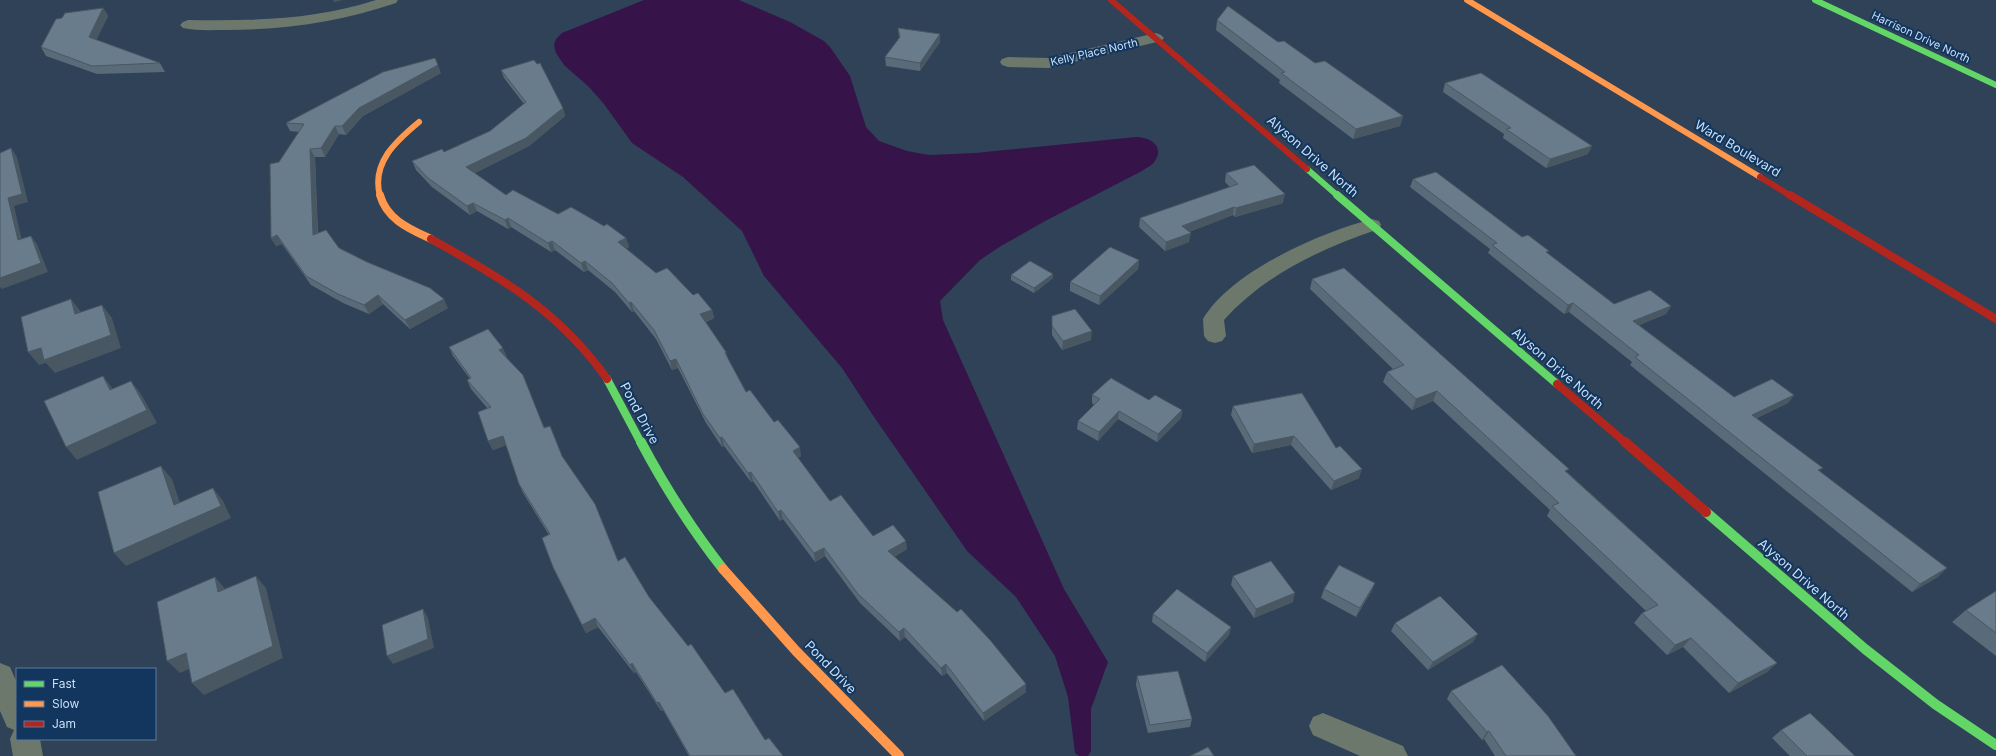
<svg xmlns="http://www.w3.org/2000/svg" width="1996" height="756" viewBox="0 0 1996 756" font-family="Inter,sans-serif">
	<rect width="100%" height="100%" fill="#2f4258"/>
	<path fill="#36144a" d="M644 0H739L790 22 824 41 830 47 850 76 866 127 879 141 907 151 929 155 975 153 1136 137C1149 137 1165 145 1155 161 1153 165 1146 168 1142 171L1047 220 1001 246 980 260 940 301 943 320 1064 589 1108 662 1091 709V751L1088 756H1079L1075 753 1068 697 1055 656 1016 597 967 551 872 414 842 368 764 276 742 231 683 177 632 143 604 104 589 87 564 65 556 53 554 45 556 39 562 33Z"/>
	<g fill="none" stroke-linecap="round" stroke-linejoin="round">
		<path fill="#6c786c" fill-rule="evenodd" d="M376 0H398L396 3C340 22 284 30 225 30 212 30 196 31 183 28L180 25 183 22 188 20C252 21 315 20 376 0Z
			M1156 33 1161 35 1164 38 1161 41 1049 68 1008 67 1002 65 1000 62 1002 59 1008 57 1049 58Z
			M1372 219 1379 221 1381 225 1379 229C1320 249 1266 274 1224 320L1226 336 1222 341 1215 343 1208 341 1204 336 1203 319C1232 271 1319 233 1372 219Z
			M0 663 10 667 17 683V739H40L43 756H13L10 739 14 730 7 727 0 711Z
			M1323 713 1403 746 1408 756H1360L1313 735 1309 726 1313 717Z"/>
		<path stroke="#63d668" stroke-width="6" d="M1815 0 1996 85
			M1307 169 1338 196"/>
		<path stroke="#63d668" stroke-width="8" d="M1337 195 1557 384
			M607 379 641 443"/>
		<path stroke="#63d668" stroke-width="10" d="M641 442C666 489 690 527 723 569
			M1706 512 1865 649 1935 704 1996 745"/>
		<path stroke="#ff974d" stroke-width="6" d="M1467 0 1760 177
			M380 196C371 163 396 141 419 122"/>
		<path stroke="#ff974d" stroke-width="8" d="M380 195C387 220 410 229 431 239"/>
		<path stroke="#ff974d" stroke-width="10" d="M723 569 796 651 899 756"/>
		<path stroke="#b3261e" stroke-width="6" d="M1111 0 1307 169
			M1760 177 1791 196"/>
		<path stroke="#b3261e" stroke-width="8" d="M1790 195 1996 319
			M431 239C502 278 560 312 607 379
			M1557 384 1626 443"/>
		<path stroke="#b3261e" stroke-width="10" d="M1625 442 1706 512"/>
	</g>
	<path fill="#596b78" d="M103 8 108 16 96 40 160 63 165 72 97 74 46 56 41 47 62 18Z
		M1217 20 1278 42 1315 63 1403 116 1400 126 1353 139 1279 83 1280 80 1216 30Z
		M898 28 940 42 920 71 886 66 885 57 899 38Z
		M501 70 563 108 565 116 529 146 475 173 506 195 558 214 604 226 626 238 629 247 626 248 656 273 693 295 712 310 714 318 706 322 726 352 728 359 746 392 774 422 801 456 798 458 830 501 873 536 907 549 894 557 1026 692 984 721 947 673 942 676 905 637 900 641 860 603 825 556 815 562 783 519 780 521 753 481 751 482 724 446 722 447 706 423 678 368 672 370 656 339 634 311 632 312 615 292 588 270 584 272 555 250 551 252 511 227 508 229 477 211 470 215 432 187 416 170 412 161 444 152 490 131 524 104 504 78Z
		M441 73 363 116 346 135 339 134 325 157H315L318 234 339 248 448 308 410 329 383 304 369 314 343 303 311 285 282 244 276 246 271 238 279 162 299 132 290 131 286 123Z
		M1445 83 1588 154 1546 168 1503 138 1504 134 1443 92Z
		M1226 173 1283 203 1235 217 1233 215 1189 232V242L1165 251 1139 227 1140 218 1230 187 1225 182Z
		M1413 179 1522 237 1547 253 1614 304 1671 306 1666 314 1639 325 1734 397 1794 395 1788 403 1757 418 1820 471 1938 577 1912 592 1630 365 1632 362 1569 312 1564 314 1488 253 1490 249 1410 187Z
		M1139 260 1138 269 1099 305 1070 291V282Z
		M1011 275 1053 278 1034 293 1011 280Z
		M1312 279 1567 472 1777 663 1767 672 1729 693 1683 647 1667 655 1634 623 1642 613 1646 611 1547 516 1550 510 1433 401 1412 410 1383 382 1387 372 1393 369 1310 289Z
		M1052 316 1091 340 1062 350 1052 335Z
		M449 347 507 357H506L545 428 562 457 618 561 649 597 725 693 765 740 783 756H689L663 710 661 711 636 672 634 673 598 627 586 633 553 567 549 535 523 493 519 484 506 445 493 450 488 441V409L471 389 467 380 470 379 453 356Z
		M1092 395 1149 400 1182 410 1181 418 1157 442 1118 419 1098 441 1077 429 1078 421 1094 405 1092 403Z
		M1233 406 1336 448 1359 478 1331 490 1291 445 1252 453 1231 415Z
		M1233 576 1293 602 1254 618 1231 585Z
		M1375 583 1371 592 1356 617 1321 598 1324 589Z
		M1996 591V656L1952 622 1966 610Z
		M1153 614 1231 627 1229 635 1205 662 1152 622Z
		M1395 623 1473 642 1428 670 1391 631Z
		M1137 676 1192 719 1190 727 1148 733 1136 685Z
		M1451 691 1576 756H1495L1484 739 1482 740 1447 699Z
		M1781 730 1855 756H1790L1772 738Z"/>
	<path fill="#495762" d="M333 0H343L334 2Z
		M103 8 108 16 94 45 89 37Z
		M940 34V42L920 71V63Z
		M438 65 441 73 363 116 346 135 342 126 359 108Z
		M563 108 565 116 529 146 469 176 466 167Z
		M1403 116 1400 126 1353 139 1356 129Z
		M335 126 339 134 325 157 321 148Z
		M1592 146 1588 154 1546 168 1550 159Z
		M11 148 17 157 28 202 14 206 24 249 18 240 8 198Z
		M310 149 315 157 318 244 313 235Z
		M1285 194 1283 203 1235 217 1236 208Z
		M473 203 477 211 470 215 467 206Z
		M1234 207 1233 215 1181 235 1182 226Z
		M508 218 511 227 508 229 505 220Z
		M1191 233 1189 242 1165 251 1166 242Z
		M277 235 282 244 276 246 271 238Z
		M31 236 37 244 48 272 2 289 0 287V278Z
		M626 238 629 247 621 251 618 242Z
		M552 241 555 250 551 252 548 243Z
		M1139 260 1138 269 1099 305 1100 296Z
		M585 261 588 270 584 272 581 263Z
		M1053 274V278L1034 293V288Z
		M378 295 383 304 369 314 364 305Z
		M71 299 81 312 75 314Z
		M444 299 448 308 410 329 405 320Z
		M631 302 634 311 632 312 629 303Z
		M1573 303 1569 312 1564 314 1568 305Z
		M102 305 112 318 121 348 55 373 46 363 39 365 28 352Z
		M1671 306 1666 314 1628 330 1633 321Z
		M712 310 714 318 703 323 700 314Z
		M1092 331 1091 340 1062 350 1063 341Z
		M503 348 507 357 503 359 499 350Z
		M676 359 678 368 672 370 670 361Z
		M103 376 113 389 110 390Z
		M131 381 141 394 157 423 77 460 66 447Z
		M1437 391 1433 401 1412 410 1416 399Z
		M1794 395 1788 403 1746 423 1752 415Z
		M1182 410 1181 418 1157 442 1158 434Z
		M1119 411 1118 419 1098 441 1099 432Z
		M503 436 507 445 493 450 488 441Z
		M1294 436 1291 445 1252 453 1254 444Z
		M722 437 724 446 722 447 720 438Z
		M800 447 801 456 795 460 793 451Z
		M161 466 172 479 185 518 174 505Z
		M1362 469 1359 478 1331 490 1334 481Z
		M751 472 753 481 751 482 748 473Z
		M213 488 223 501 231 518 126 566 114 553Z
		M781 510 783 519 780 521 778 512Z
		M906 541 907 549 889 560 888 551Z
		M824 548 825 556 815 562 814 553Z
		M1947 568 1938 577 1912 592 1920 584Z
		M256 576 266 588 283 658 204 695 192 683Z
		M215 577 226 590 218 592Z
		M1375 583 1371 592 1356 617 1360 608Z
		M1295 593 1293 602 1254 618 1256 609Z
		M423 609 428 618 434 648 393 664 387 656Z
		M595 618 598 627 586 633 582 625Z
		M1231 627 1229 635 1205 662 1207 653Z
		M904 628 905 637 900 641 899 632Z
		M1478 634 1473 642 1428 670 1433 662Z
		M1691 638 1683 647 1667 655 1675 645Z
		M186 653 198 665 180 673 167 661Z
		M632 663 636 672 634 673 630 665Z
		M1777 663 1767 672 1729 693 1738 683Z
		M946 664 947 673 942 676 941 668Z
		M1026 684V692L984 721 983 713Z
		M659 702 663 710 661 711 657 703Z
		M1489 731 1484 739 1482 740 1487 732Z"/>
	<path fill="#687c8c" stroke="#495762" d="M1228 6 1278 42 1284 41 1315 63 1325 61 1403 116 1356 129 1281 73 1285 72 1217 20Z
		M103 8 89 37 160 63 92 66 41 47 56 19 62 18 65 13Z
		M898 28 940 34 920 63 885 57 900 37Z
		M435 58 438 65 359 108 342 126H335L321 148 310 149 313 235 326 230 339 248 367 262 430 288 444 299 405 320 378 295 364 305 338 294 306 276 277 235 271 238 270 164 279 162 304 124 286 123 383 72Z
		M534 60 537 64 540 63 563 108 526 138 466 167 506 195 513 190 558 214 571 207 604 226 607 224 626 238 618 242 656 273 667 268 693 295 698 293 712 310 700 314 726 352 725 353 746 392 750 390 774 422 778 420 800 447 793 451 830 501 841 495 873 536 893 525 906 541 888 551 957 612 961 609 990 640 1026 684 983 713 946 664 941 668 904 628 899 632 858 594 824 548 814 553 781 510 778 512 751 472 748 473 722 437 720 438 703 414 676 359 670 361 654 330 631 302 629 303 612 283 585 261 581 263 552 241 548 243 508 218 505 220 473 203 467 206 428 178 412 161 442 149 444 152 490 131 526 102 501 70Z
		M1481 73 1592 146 1550 159 1506 129 1511 128 1445 83Z
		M11 148 22 194 8 198 18 240 31 236 41 263 0 278V153Z
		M1254 165 1285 194 1236 208 1234 207 1182 226 1191 233 1166 242 1140 218 1238 184 1226 173Z
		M1436 172 1522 237 1528 235 1549 251 1546 252 1614 304 1650 290 1671 306 1633 321 1734 397 1772 379 1794 395 1752 415 1823 468 1818 470 1947 568 1920 584 1635 357 1639 355 1573 303 1568 305 1492 245 1497 243 1413 179Z
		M1110 247 1139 260 1100 296 1070 282Z
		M1030 261 1053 274 1034 288 1011 275Z
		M1344 268 1569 469 1565 471 1777 663 1738 683 1691 638 1675 645 1642 613 1658 605 1552 506 1559 503 1437 391 1416 399 1387 372 1404 365 1312 279Z
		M71 299 75 314 102 305 111 335 44 360 41 348 28 352 21 317Z
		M1075 309 1092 331 1063 341 1052 326V316Z
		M488 329 503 348 499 350 523 375 544 428 550 426 562 456 595 504 618 561 625 557 649 597 688 646 691 644 725 693 733 689 765 740 769 738 783 756H690L659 702 657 703 632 663 630 665 595 618 582 625 553 567 542 538 550 534 519 484 503 436 488 441 478 412 491 407 467 380 471 378 449 347Z
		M103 376 110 390 131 381 147 410 66 447 44 401Z
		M1111 378 1149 400 1155 395 1182 410 1158 434 1119 411 1099 432 1078 421 1100 399 1092 395Z
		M1302 393 1336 448 1340 446 1362 469 1334 481 1294 436 1254 444 1233 406Z
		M161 466 174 505 213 488 221 506 114 553 98 492Z
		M1271 561 1295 593 1256 609 1233 576Z
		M1339 565 1375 583 1360 608 1324 589Z
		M256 576 273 646 192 683 186 653 167 661 157 602 215 577 218 592Z
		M1177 589 1231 627 1207 653 1153 614Z
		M1996 591V633L1966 610Z
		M1440 596 1478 634 1433 662 1395 623Z
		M423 609 428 639 387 656 382 625Z
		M1502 665 1548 716 1576 756H1506L1489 731 1487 732 1451 691Z
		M1178 671 1192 719 1150 725 1137 676Z
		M1810 713 1855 756H1807L1781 730Z
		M1208 747 1214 756H1190Z"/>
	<g text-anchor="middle" stroke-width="4" stroke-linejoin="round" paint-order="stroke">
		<g font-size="11" fill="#cbdff7" stroke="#12365d">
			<text transform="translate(1921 37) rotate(25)" y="4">Harrison Drive North</text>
			<text transform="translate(1094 52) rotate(-13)" y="4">Kelly Place North</text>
		</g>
		<g font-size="13" fill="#cbdff7" stroke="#12365d">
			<text transform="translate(1738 148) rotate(31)" y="5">Ward Boulevard</text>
			<text transform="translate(1313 156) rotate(41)" y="5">Alyson Drive North</text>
			<text transform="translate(1558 368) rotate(41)" y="5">Alyson Drive North</text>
			<text transform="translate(640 413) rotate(62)" y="5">Pond Drive</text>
			<text transform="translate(1804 579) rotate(41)" y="5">Alyson Drive North</text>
			<text transform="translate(831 667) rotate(46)" y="5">Pond Drive</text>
		</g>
	</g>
	<rect x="16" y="668" width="140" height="72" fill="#12365d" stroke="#5c7a9b"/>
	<rect x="24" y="681" width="20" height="6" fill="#63d668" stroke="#5c7a9b"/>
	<text x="52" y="688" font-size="12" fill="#cbdff7">Fast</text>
	<rect x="24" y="701" width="20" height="6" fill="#ff974d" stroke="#5c7a9b"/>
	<text x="52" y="708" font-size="12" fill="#cbdff7">Slow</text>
	<rect x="24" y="721" width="20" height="6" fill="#b3261e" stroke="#5c7a9b"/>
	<text x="52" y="728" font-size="12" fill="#cbdff7">Jam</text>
</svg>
